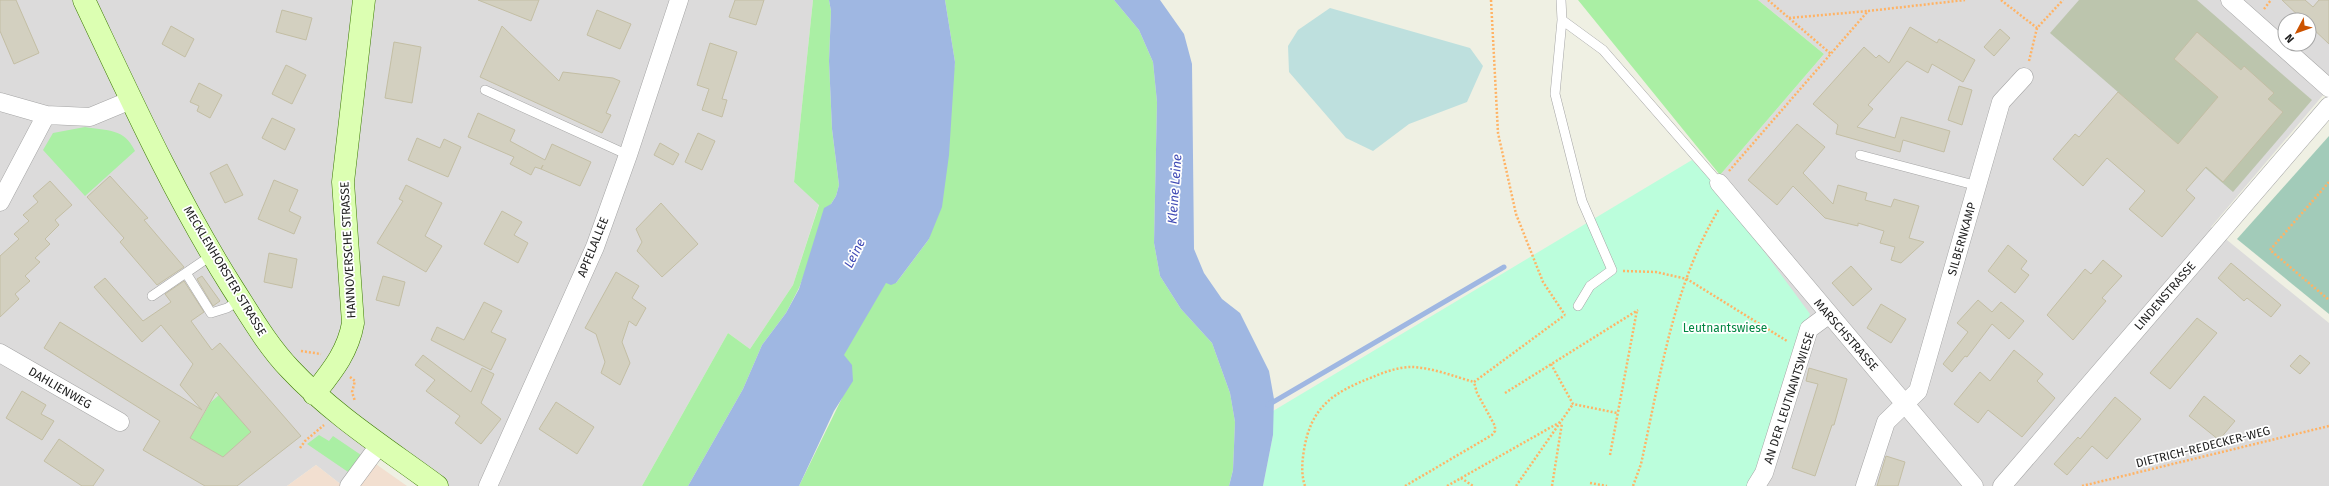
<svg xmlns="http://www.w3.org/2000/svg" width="2329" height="486" viewBox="0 0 2329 486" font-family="'Fira Sans',sans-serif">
	<rect width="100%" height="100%" fill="#eff0e3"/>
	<path fill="#dcdbdb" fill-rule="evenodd" d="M0 0H813L794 182 819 204 793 285 750 349 728 333 642 486H448L381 438 343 486 316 465 287 486H0Z
		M1758 0H2329V88L2211 227 2329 323V486H1753L1716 186 1720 175 1824 54ZM2285 20H2309V44H2285Z"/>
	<path fill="#f2dfd0" d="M367 457 380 467 407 486H345Z
		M316 465 343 486H287Z"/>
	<path fill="#bcc5ad" d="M2079 0H2197L2312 100 2233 192 2050 33Z"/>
	<path fill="#aaefa4" d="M813 0H829L831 11 829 61 832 129 839 185 836 196 831 204 799 288 786 313 762 345 743 389 688 486H642L728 333 750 349 793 285 819 205 794 182Z
		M945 0H1114L1139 30 1153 62 1157 102 1154 243 1160 276 1181 309 1212 343 1230 393 1235 422 1233 470 1229 486H799L842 398 843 355 886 282 896 283 929 239 955 62Z
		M1578 0H1758L1824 54 1720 175Z
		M85 127C108 131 124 128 135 151L85 196 43 150 53 133Z
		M219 395 251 432 223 457 190 438 211 402Z
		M319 435 329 441 333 436 364 457 351 474 307 444Z"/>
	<path fill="#bee0de" d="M1330 8 1470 48 1483 66 1467 102 1409 124 1373 151 1346 138 1289 72 1288 46 1298 30Z"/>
	<path fill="#a2cbb9" d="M2329 136V314L2237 239Z"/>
	<path fill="#bbfedc" d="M1692 160 1716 186 1810 314 1753 486H1263L1273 435V411Z"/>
	<path fill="#9fb7e2" d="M829 0H945L955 62 949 155 942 207 929 239 896 283 891 285 886 283 844 355 852 365 853 381 834 411 799 486H688L743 389 762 345 786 313 799 289 824 208 831 204 836 196 839 185 832 129 829 61 831 11Z
		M1114 0H1160L1184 34 1192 64 1194 249 1204 273 1222 299 1240 313 1269 371 1274 399 1273 435 1263 486H1229L1233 470 1235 422 1230 393 1212 343 1181 309 1160 276 1154 243 1157 102 1153 62 1139 30Z"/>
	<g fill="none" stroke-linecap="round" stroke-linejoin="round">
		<path stroke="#9fb7e2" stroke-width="5" d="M1268 405 1504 267"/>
	</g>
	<path fill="#d3d0c0" stroke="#c3bea4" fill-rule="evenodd" d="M0 0H16L39 53 14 64 0 31Z
		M478 0H539L531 21Z
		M735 0H764L756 25 729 17Z
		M2282 0H2305L2313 7 2319 0H2329V44L2309 25V20H2303Z
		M282 10 312 18 306 40 276 32Z
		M597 10 631 24 620 49 587 35Z
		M171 26 194 39 185 57 162 44Z
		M502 26 559 81 563 72 613 78 620 81 606 113 611 115 602 133 480 77Z
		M1910 27 1937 43 1939 39 1975 60 1963 82 1932 64 1928 73 1907 61 1868 105 1873 109 1857 127 1895 138 1901 117 1950 131 1944 152 1903 140 1900 152 1836 134 1838 125 1813 104 1864 47 1876 58 1879 55 1889 63Z
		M2000 29 2010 38 1994 56 1984 47Z
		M2197 32 2241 70 2244 66 2274 93 2268 99 2283 112 2223 182 2206 167 2186 190 2195 198 2162 237 2129 209 2145 191 2107 158 2083 186 2053 159 2075 134 2079 137 2118 92 2178 144 2218 97 2174 59Z
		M394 42 421 47 412 103 385 98Z
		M710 43 737 52 722 99 727 100 722 117 702 110 709 89 697 85Z
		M286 65 306 75 292 104 272 94Z
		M199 83 222 95 210 118 197 111 199 106 190 102Z
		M1959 86 1972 90 1962 125 1948 120Z
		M478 113 515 130 510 141 545 160 552 144 591 162 580 186 541 169 543 165 541 169 535 167 531 175 510 164 514 157 468 137Z
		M272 118 295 129 285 150 262 138Z
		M1797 124 1825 147 1803 173 1833 204 1838 185 1867 193 1865 200 1891 207 1894 199 1919 206 1909 238 1924 242 1901 263 1891 260 1895 247 1880 243 1884 231 1858 223V226L1825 218 1793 186 1777 205 1748 180Z
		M698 133 715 141 702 170 685 162Z
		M417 138 440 148 444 139 461 147 448 177 408 160Z
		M660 143 679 154 673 165 654 155Z
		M227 164 243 195 225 203 210 173Z
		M110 176 148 218 144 220 184 267 157 285 120 242 124 238 87 197Z
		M274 180 298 190 289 211 301 217 294 234 258 219Z
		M50 181 72 205 55 220 59 225 45 239 50 244 35 258 40 262 25 276 30 281 15 294 19 299 0 317V256L19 239 14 234 29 221 23 215 38 202 33 196Z
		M406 185 442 203 425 236 442 246 426 272 377 243 403 201 399 199Z
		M661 203 698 244 662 277 637 251 642 242 636 229Z
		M502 211 522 222 514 235 528 243 518 263 484 244Z
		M2008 245 2027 261 2021 269 2029 275 2015 293 1988 271Z
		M269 253 297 259 292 288 264 282Z
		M2103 260 2122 276 2102 298 2106 301 2073 340 2047 315 2085 269 2091 274Z
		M2231 263 2281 305 2271 317 2247 298 2244 301 2218 278Z
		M1851 266 1872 289 1853 306 1832 283Z
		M616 272 639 286 632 298 646 308 636 326 629 321 622 342 630 363 620 385 601 373 605 362 596 334 585 328Z
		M202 276 220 301 213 306 197 279Z
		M383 276 405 282 399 306 376 300Z
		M105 278 143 321 171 302 165 294 184 281 204 312 191 321 212 350 220 343 301 436 237 486H205L143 450 160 421 44 348 60 322 202 410 180 385 193 364 161 325 142 342 94 287ZM216 392 251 432 223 457 190 438Z
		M1978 300 1992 312 2001 302 2024 321 2009 339 1992 324 1967 357 1965 356 1952 372 1943 364 1968 332 1957 323Z
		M484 302 502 311 491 332 506 339 491 370 431 340 437 327 464 340Z
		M1881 304 1906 319 1891 343 1867 328Z
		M2197 318 2217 333 2170 389 2150 373Z
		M2014 350 2043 374 2037 381 2055 398 2022 437 1988 410 1978 423 1954 404 1980 372 1990 381Z
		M423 355 471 392 482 368 494 374 481 403 501 419 481 444 455 423 460 416 426 391 435 380 415 365Z
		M2300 355 2310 363 2300 374 2290 366Z
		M1809 368 1847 379 1834 425H1832L1815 476 1792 468 1818 384 1806 381Z
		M22 391 46 405 41 414 54 421 42 440 6 418Z
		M2204 396 2235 421 2219 440 2189 416Z
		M2115 397 2141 419 2107 459 2092 446 2067 475 2054 464 2078 437 2080 439Z
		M556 402 594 427 577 454 539 429Z
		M59 439 104 470 93 486H82L44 461Z
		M1886 456 1905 462 1898 486H1877Z"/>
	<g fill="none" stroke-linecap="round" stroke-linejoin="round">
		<g stroke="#a5a5a5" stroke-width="10">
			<path id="lane" d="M1561 0 1562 20 1555 94 1582 201 1612 270 1590 286 1578 306
				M1562 20 1603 50 1719 183
				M485 90 628 155
				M1860 155 1978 186
				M186 273 211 313 227 308 240 300
				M152 296 212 255"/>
		</g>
		<g stroke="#a5a5a5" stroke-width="19">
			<path id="street" d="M2230 0 2329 88
				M0 102 46 115 90 117 131 100
				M1719 183 1974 486
				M0 202 46 115
				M0 353 120 422
				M349 486 380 444
				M488 486 595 247 628 155 679 0
				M1756 486 1764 473 1809 329 1828 315
				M1865 486 1886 422 1918 391 2001 102 2024 77
				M2002 486 2329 106"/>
		</g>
		<g stroke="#3b7a00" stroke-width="23">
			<path id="secondary" d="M84 0C130 97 174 195 232 287 250 315 267 345 290 369 333 415 387 449 437 486
				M314 394C332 371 348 352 353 323L343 182 364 0"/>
		</g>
		<path stroke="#ffb365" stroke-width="2.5" stroke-dasharray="2 2" stroke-linecap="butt" d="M1491 0 1498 133 1516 214 1543 282 1565 315
			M1768 0 1831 54
			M2001 0 2037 28
			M2264 9 2271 0
			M1789 18 1868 11
			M2029 61 2037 28 2063 0
			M1729 171 1868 11 1965 0
			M2329 182 2270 250 2329 300
			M1623 271 1656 272 1687 279 1787 341
			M301 351 321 354
			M1551 364 1573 404 1617 413
			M350 377 355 381 352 392 355 401
			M1474 382 1565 315
			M1505 393 1638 310
			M300 448 305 441 324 425
			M1610 455 1637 310
			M1461 478 1473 486
			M1590 483 1607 486
			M1305 486C1301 474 1302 462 1304 450 1311 406 1334 392 1373 377 1384 372 1399 367 1411 367 1430 367 1456 377 1474 382
			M1405 486 1492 435 1495 431V426L1477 393 1474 382
			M1447 486 1562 421
			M1516 486 1573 404
			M1552 486 1562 423
			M1633 486 1641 464C1660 378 1673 285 1719 209
			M2082 486 2329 426"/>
		<use href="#lane" stroke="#fff" stroke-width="9"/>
		<use href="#street" stroke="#fff" stroke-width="18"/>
		<use href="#secondary" stroke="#dcffb2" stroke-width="22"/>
	</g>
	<g text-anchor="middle" stroke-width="3.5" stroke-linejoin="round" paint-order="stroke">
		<g font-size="12" fill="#1e1e1e" stroke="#fff">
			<text transform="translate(1962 239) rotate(-74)" y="4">SILBERNKAMP</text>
			<text transform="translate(593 247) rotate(-68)" y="4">APFELALLEE</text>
			<text transform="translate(348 250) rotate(-93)" y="4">HANNOVERSCHE STRASSE</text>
			<text transform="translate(225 271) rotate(59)" y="4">MECKLENHORSTER STRASSE</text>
			<text transform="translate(2165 296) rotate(-49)" y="4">LINDENSTRASSE</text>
			<text transform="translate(1846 335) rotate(49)" y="4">MARSCHSTRASSE</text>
			<text transform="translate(60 388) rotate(30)" y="4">DAHLIENWEG</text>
			<text transform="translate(1789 398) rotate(-72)" y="4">AN DER LEUTNANTSWIESE</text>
			<text transform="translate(2203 447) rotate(-14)" y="4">DIETRICH-REDECKER-WEG</text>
		</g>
		<g font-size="12" fill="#018642" stroke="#fff">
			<text x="1725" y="332">Leutnantswiese</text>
		</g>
		<g font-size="13" font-style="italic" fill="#414cb6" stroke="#fff">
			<text transform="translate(1174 189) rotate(-86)" y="5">Kleine Leine</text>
			<text transform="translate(854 253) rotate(-63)" y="5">Leine</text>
		</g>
	</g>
	<g transform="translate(2297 32) rotate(229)"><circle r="19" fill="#ffffff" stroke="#a5a5a5"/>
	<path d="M0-3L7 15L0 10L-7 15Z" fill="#cc5300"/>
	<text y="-6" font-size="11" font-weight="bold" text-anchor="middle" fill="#1e1e1e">N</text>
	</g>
</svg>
